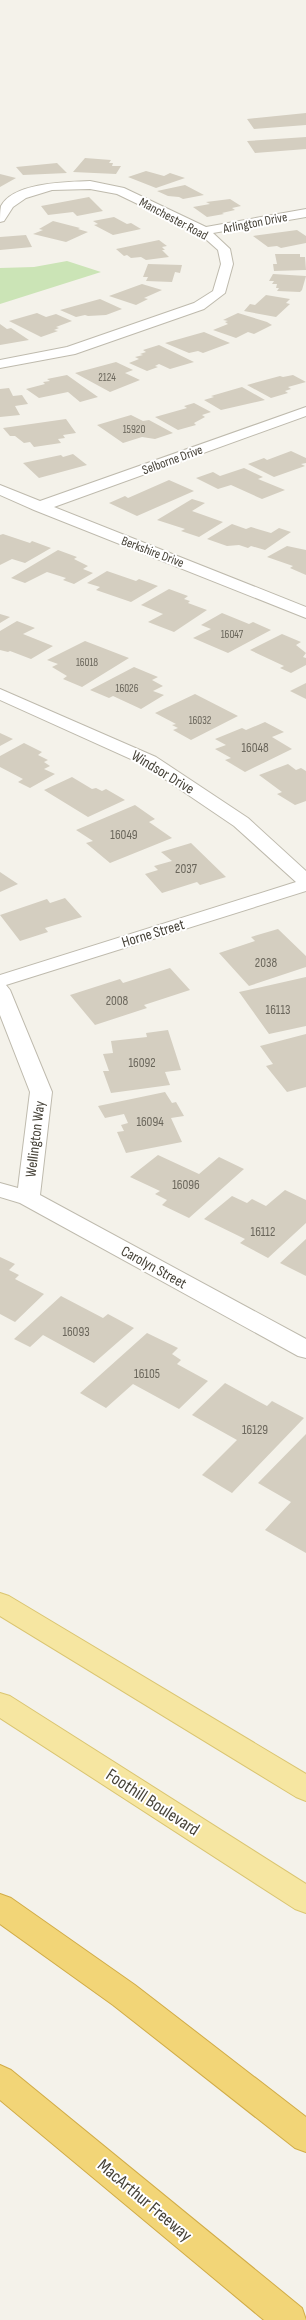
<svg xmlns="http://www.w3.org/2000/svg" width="306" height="2320" viewBox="0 0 306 2320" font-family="'Sofia Sans Condensed',sans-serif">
	<rect width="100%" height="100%" fill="#f4f2ea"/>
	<path fill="#cbe4b6" d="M67 261 101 272 0 304V268L34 267Z"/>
	<path fill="#d4cec0" d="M306 113V125L254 129 247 119Z
		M306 137V149L255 153 247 141Z
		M85 158 111 160 109 163H113L112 166H121L116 174 73 172Z
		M57 163 67 173 23 175 16 167Z
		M146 171 164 176 170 173 185 178 156 188 128 177Z
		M0 174 16 178 0 187Z
		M185 185 204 195 183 199 179 197 168 196 157 191Z
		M89 197 103 211 77 216 73 212 48 215 41 206Z
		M230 199 241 206 232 208 235 210 222 213 224 214 207 217 193 207 210 204 206 202Z
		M114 217 127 224 131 223 141 229 113 235 94 225 98 224 93 221Z
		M53 221 80 228 78 229 88 232 66 242 33 234 43 230 39 229Z
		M297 230 306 236V243L281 248 277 246 268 247 253 236Z
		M26 235 32 247 0 250V237Z
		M159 240 167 246 162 247 165 250H162L169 257 146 260 141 257 131 258 127 255 124 256 116 249Z
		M275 254H300V257H305L306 270 274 271 273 264H277Z
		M148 264 182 265 180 273 175 272 172 282 146 281 148 277H143Z
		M273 274 306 276 302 290 300 292 277 291 279 288H276L277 284H272L274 281H269Z
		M142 284 162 290 144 298 148 299 136 305 109 296Z
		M266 295 290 299 286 303 290 304 276 317 244 311 250 304 255 305Z
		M100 299 122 309 106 315 88 316 85 315 76 317 60 310Z
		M37 313 46 317 56 314 72 321 56 327 59 328 54 330 58 331 41 337 9 321Z
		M238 313 267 322 272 325 254 334 248 332 236 338 213 330 228 324 225 322 228 321 223 320Z
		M0 324 7 329 11 328 29 340 0 345Z
		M204 332 230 343 203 353 198 351 189 353 165 343Z
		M159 345 194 362 170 369 159 364 155 366 158 367 147 371 129 363 139 359 135 357 143 355 140 354 146 352 143 350Z
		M116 362 133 370 125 373 140 380 110 392 75 373Z
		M67 375 98 397 80 402 68 392 39 398 26 389 45 384 43 382 50 381 47 379Z
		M293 375 306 382 288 387 291 389 285 391 288 393 271 398 247 385 280 376 283 377Z
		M242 387 265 400 221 410 204 400 214 397 211 396Z
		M9 388 13 396 22 395 28 404 15 406 20 415 0 417V389Z
		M194 403 211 412 202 415 205 417 194 423 196 425 178 430 155 417 187 408 184 406Z
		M131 415 143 421 149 420 173 433 155 439 142 437 123 443 97 425Z
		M66 419 76 433 63 435 65 438 58 439 61 443 34 447 30 442 24 443 15 436H10L3 428Z
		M291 451 306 458V463L301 464 305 466 274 477 248 464 264 458 267 460Z
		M73 454 87 465 39 478 23 463 61 455 63 457Z
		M244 468 263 477 258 479 285 490 262 499 231 485 218 489 196 478 213 472 220 476Z
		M169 480 194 491 137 516 109 503 125 496 128 498Z
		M192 499 205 503 192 511 223 522 199 537 181 531 185 529 157 520Z
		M232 524 246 529 251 527 271 533 279 528 291 532 265 550 251 546 248 548 239 545 227 546 207 539Z
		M3 534 30 543 32 541 51 548 25 563 12 559 0 565V535Z
		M287 546 306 550V575L290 568 293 566 267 557Z
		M58 550 77 557 74 559 88 566 83 569 93 573 74 584 63 580 66 578 47 572 25 583 11 578Z
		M107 571 136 581 139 579 158 586 131 602 96 590 100 587 87 583Z
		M169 589 188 596 184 599 190 601 188 603 207 610 174 632 148 622 163 614 141 605Z
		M222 613 249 624 253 622 271 630 228 653 193 638 211 629 201 625Z
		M0 614 10 617 0 623Z
		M17 621 35 628 23 634 53 646 31 659 10 651 8 652 0 650V631Z
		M282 634 301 642 296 645 306 653 303 657 306 658V665L291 673 280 668 284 666 250 650Z
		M85 641 129 658 82 687 63 679 67 676 52 667 58 664 47 660Z
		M134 667 158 677 152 680 163 686 153 691 164 695 141 709 113 696 109 698 90 690Z
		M306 683V699L290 691Z
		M195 694 238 716 191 740 173 730 178 728 172 725 176 724 155 713Z
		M265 722 284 732 272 737 292 749 245 772 225 760 231 758 215 749 226 745 215 739 242 728 246 730Z
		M0 733 13 739 0 746Z
		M24 743 42 752 38 755 48 760 44 762 50 766 44 769 55 774 30 788 18 782 23 779 0 767V756Z
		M288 764 296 770 301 768 306 771V801L295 805 277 794 282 792 259 775Z
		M72 777 92 789 96 788 102 791 106 789 125 800 88 817 44 790Z
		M135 805 155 819 149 822 172 838 110 863 86 843 93 841 76 830Z
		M191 843 226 877 200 885 197 882 162 893 145 874 158 870 154 866 172 861 161 852Z
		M0 872 18 884 0 892Z
		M65 898 82 917 45 928 48 932 20 941 0 915 47 899 50 903Z
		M278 929 306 956V967L249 986 219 953 255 941 251 937Z
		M170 968 190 990 144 1005 147 1008 95 1025 70 995 120 979 123 983Z
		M306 977V1026L269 1034 239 992Z
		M168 1030 181 1070 165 1072 170 1085 111 1093 103 1071H109L103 1054 113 1053 111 1041 147 1037 146 1033Z
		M306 1034V1087L287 1092 266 1066 273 1064 260 1046Z
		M165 1092 172 1103 176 1102 184 1116 171 1118 182 1142 126 1153 117 1132 124 1131 121 1125 128 1123 124 1114 105 1118 98 1106Z
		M158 1155 199 1174 219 1157 244 1169 189 1218 162 1205 167 1200 155 1194 160 1191 130 1177Z
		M285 1190 306 1200V1223L268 1258 240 1243 245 1239 204 1219 232 1196 247 1203 252 1199 266 1206Z
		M306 1239V1276L280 1263Z
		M0 1257 15 1264 9 1270 19 1275 15 1279 44 1294 15 1322 0 1314Z
		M61 1296 103 1318 108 1314 134 1328 94 1363 43 1335 30 1347 14 1339Z
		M147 1333 178 1348 172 1354 181 1360 177 1364 208 1381 179 1409 133 1384 106 1408 80 1393Z
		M225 1383 267 1406 272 1401 304 1418 232 1493 202 1475 237 1440 192 1415Z
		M306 1434V1553L265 1530 291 1502 258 1483Z"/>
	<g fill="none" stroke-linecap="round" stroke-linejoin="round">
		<g stroke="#bebaad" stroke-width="2">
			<path id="minor" d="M90 181 124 188 206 227 306 209V217L213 233 230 249 233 264 225 293 204 309 75 354 0 368V360L67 347 194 303 213 291 221 264 218 250 200 234 117 194 90 189 52 190 26 198 13 207 4 221 0 222C0 217 0 211 1 206 14 182 67 182 90 181Z
				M306 407V416L54 507 306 607V618L34 510 0 495V485L40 501Z
				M0 689 156 757 248 818 306 871V891L6 985 10 990 52 1092 40 1195 306 1339V1358L298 1356 20 1203 0 1197V1183L18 1188 30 1092 0 1015V975L296 882 234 826 144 765 0 700Z"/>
		</g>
		<g stroke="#dac571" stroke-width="2">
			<path id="major" d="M0 1593 9 1596 306 1774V1801L296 1797 0 1616Z
				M0 1693 10 1696 306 1884V1913L295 1909 0 1718Z"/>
		</g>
		<g stroke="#d1ac47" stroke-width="2">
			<path id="highway" d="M0 1894 11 1898 135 1985 306 2117V2152L295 2148 113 2005 0 1924Z
				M0 2065 11 2070 302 2308 306 2320H264L0 2100Z"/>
		</g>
		<use href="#minor" fill="#fff" fill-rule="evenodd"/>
		<use href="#major" fill="#f6e6a1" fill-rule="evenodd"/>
		<use href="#highway" fill="#f2d577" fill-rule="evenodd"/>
	</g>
	<g text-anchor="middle" stroke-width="4" stroke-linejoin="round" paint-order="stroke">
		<g font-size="11" fill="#6a665b">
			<text x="107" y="381">2124</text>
			<text x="134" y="433">15920</text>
			<text x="232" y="638">16047</text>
			<text x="87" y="666">16018</text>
			<text x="127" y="692">16026</text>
			<text x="200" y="724">16032</text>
		</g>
		<g font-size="13" fill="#474339" stroke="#fff">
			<text transform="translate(174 218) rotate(28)" y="5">Manchester Road</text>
			<text transform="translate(255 222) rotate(-11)" y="5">Arlington Drive</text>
			<text transform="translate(172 459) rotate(-20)" y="5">Selborne Drive</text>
			<text transform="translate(153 551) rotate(21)" y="5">Berkshire Drive</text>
		</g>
		<g font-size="13" fill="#6a665b">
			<text x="255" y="752">16048</text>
			<text x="124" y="839">16049</text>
			<text x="186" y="873">2037</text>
			<text x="266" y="967">2038</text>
			<text x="117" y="1005">2008</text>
			<text x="278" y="1014">16113</text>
			<text x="142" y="1067">16092</text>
			<text x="150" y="1126">16094</text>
			<text x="186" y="1189">16096</text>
			<text x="263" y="1236">16112</text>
			<text x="76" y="1336">16093</text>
			<text x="147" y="1378">16105</text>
			<text x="255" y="1434">16129</text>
		</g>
		<g font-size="15" fill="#474339" stroke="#fff">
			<text transform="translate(163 772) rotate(31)" y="5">Windsor Drive</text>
			<text transform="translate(153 933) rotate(-17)" y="5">Horne Street</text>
			<text transform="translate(35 1139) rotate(-83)" y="5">Wellington Way</text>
			<text transform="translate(154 1267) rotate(29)" y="5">Carolyn Street</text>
		</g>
		<g font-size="18" fill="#474339" stroke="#fff">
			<text transform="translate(153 1802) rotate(33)" y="6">Foothill Boulevard</text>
			<text transform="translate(145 2200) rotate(40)" y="6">MacArthur Freeway</text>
		</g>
	</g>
</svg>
